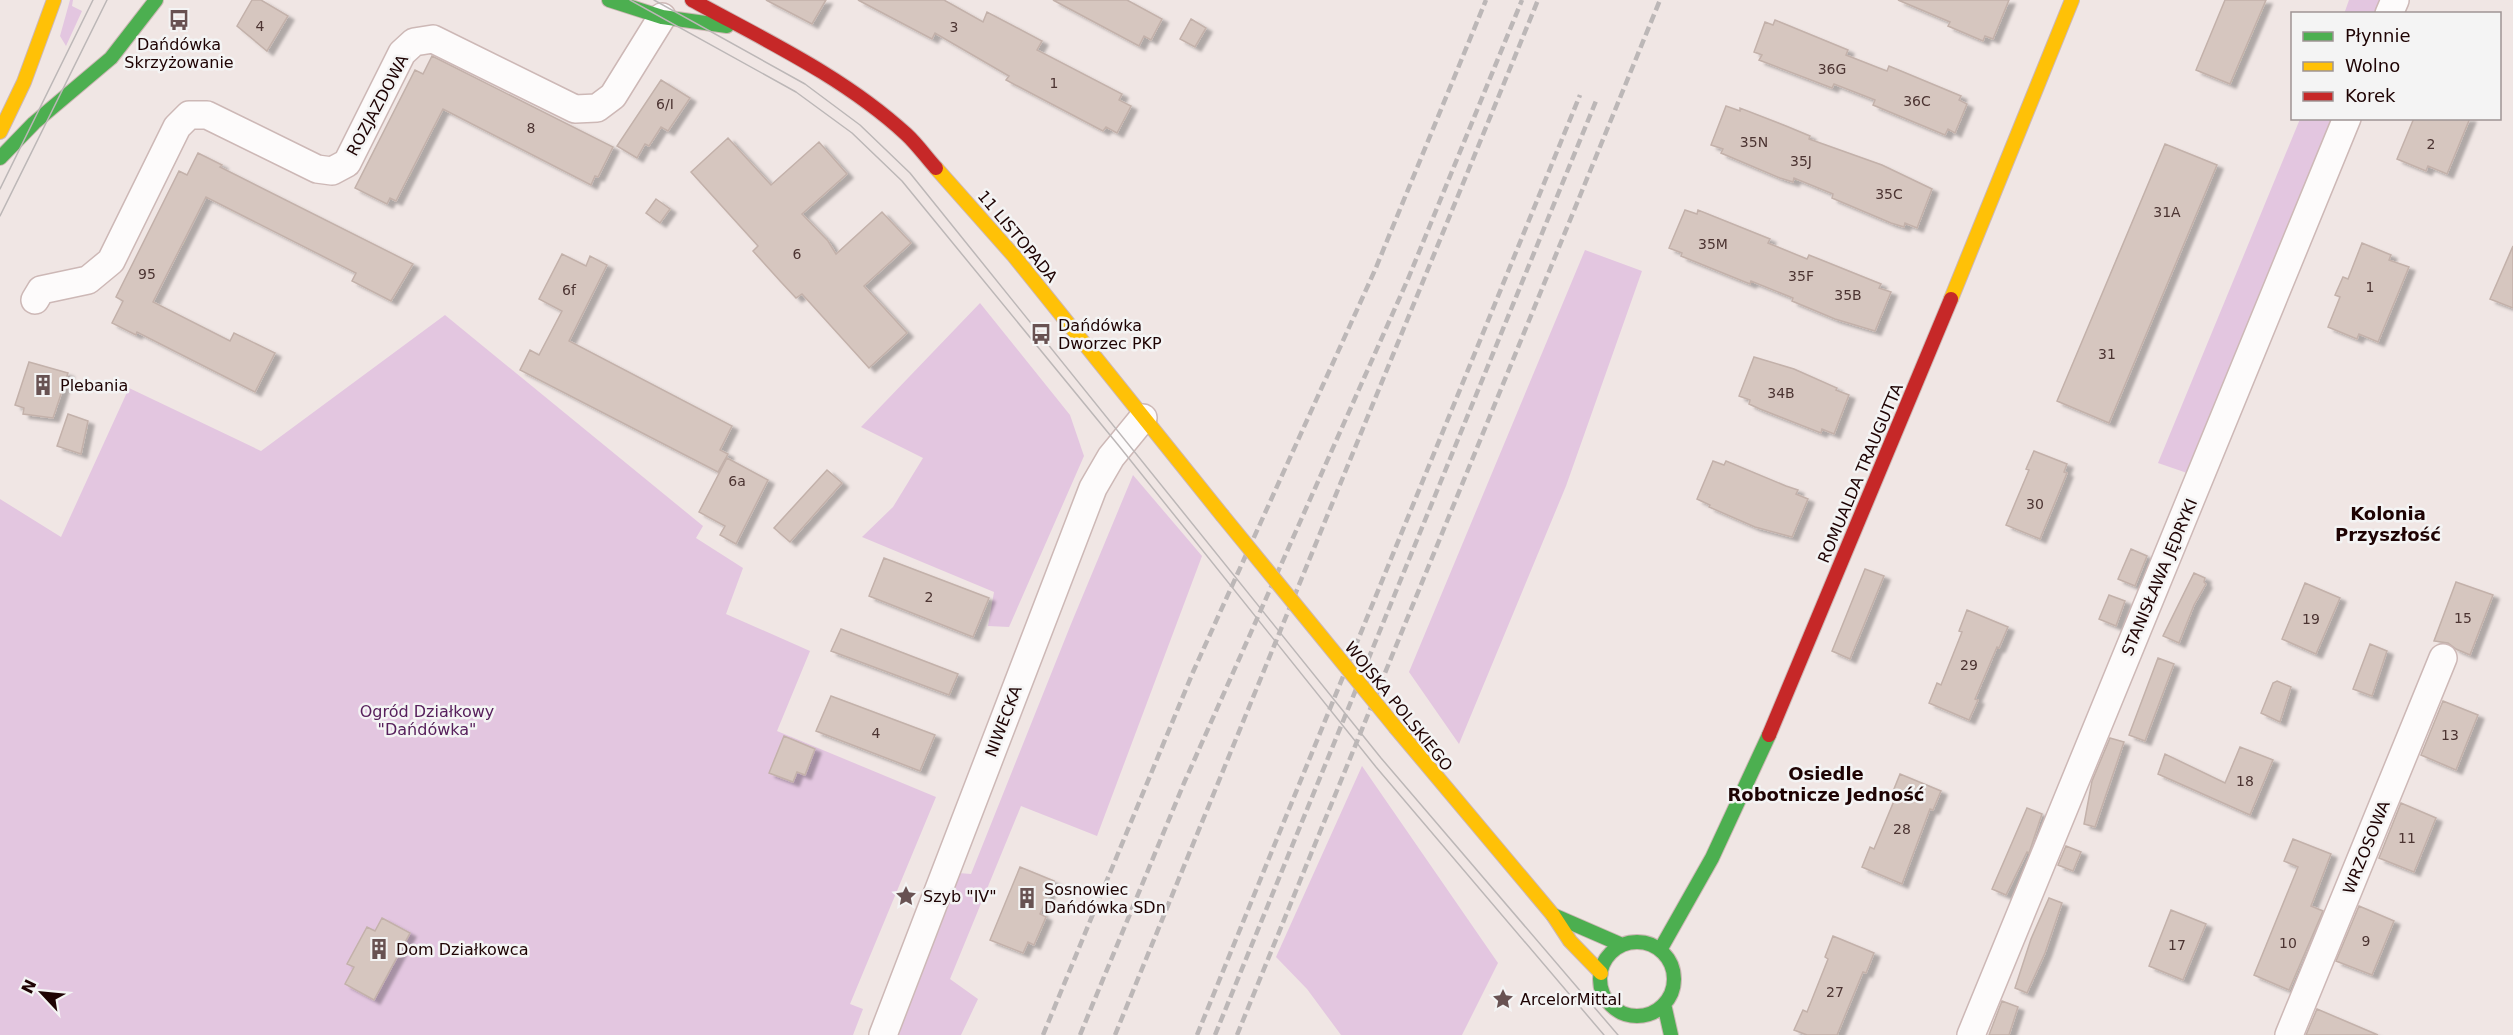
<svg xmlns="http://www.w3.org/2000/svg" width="2513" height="1035" viewBox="0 0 2513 1035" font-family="'DejaVu Sans',sans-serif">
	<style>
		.green { fill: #e3c6e0 }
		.building { fill: #d6c6bf; stroke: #c3b1aa; stroke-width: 1.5; filter: url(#shadow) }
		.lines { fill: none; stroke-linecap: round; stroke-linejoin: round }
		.street-casing { stroke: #cdb8b6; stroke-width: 30 }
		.fast-casing { stroke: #cdb8b6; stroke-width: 16 }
		.slow-casing { stroke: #cdb8b6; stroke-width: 16 }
		.jam-casing { stroke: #cdb8b6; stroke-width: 16 }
		.street { stroke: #fdfbfb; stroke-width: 27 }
		.fast { stroke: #4caf50; stroke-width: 14 }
		.slow { stroke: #ffc107; stroke-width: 14 }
		.jam { stroke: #c62828; stroke-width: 14 }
		.tram { stroke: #bcb7b7; stroke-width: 1.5 }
		.rail { stroke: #bcb7b7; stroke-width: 4.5; stroke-dasharray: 9 4.5; stroke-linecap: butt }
		.slow-bridge-casing { stroke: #cdb8b6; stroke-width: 16; stroke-linecap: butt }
		.slow-bridge { stroke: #ffc107; stroke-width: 14 }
		.labels { text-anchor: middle; stroke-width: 5; stroke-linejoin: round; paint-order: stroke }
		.number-label { font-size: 14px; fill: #4c3432 }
		.poi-label { font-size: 16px; fill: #1e0303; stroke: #f4f4f4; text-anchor: start }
		.street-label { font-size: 16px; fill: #1e0303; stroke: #f4f4f4 }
		.park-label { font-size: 16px; fill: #57205c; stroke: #f4f4f4 }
		.neighbourhood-label { font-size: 18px; font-weight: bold; fill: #1e0303; stroke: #f4f4f4 }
	</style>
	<defs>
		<filter id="shadow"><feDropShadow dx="6" dy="4" stdDeviation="1.5" flood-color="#0004"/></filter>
	</defs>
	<rect width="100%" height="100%" fill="#f0e6e4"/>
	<path class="green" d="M 70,0 L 73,0 L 72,6 L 82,11 L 66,46 L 60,36 Z
		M 2349,0 L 2388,0 L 2382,13 L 2344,14 Z
		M 2300,119 L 2338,119 L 2190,474 L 2158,463 Z
		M 1585,250 L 1642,271 L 1566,486 L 1459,744 L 1409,672 Z
		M 980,303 L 1070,415 L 1084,456 L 1009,627 L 988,626 L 994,592 L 862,537 L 893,507 L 923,458 L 861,427 Z
		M 445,315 L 703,526 L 696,538 L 743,568 L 726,614 L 810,651 L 777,731 L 936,797 L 850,1004 L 863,1009 L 853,1035 L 0,1035 L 0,499 L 61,537 L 129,388 L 261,451 Z
		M 1133,475 L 1202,556 L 1097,836 L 1021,806 L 950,979 L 978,999 L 961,1035 L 894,1035 L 959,873 L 971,874 L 1071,624 Z
		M 1362,766 L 1498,963 L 1462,1035 L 1341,1035 L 1307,989 L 1276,957 Z"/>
	<path class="building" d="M 252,0 L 261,0 L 288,16 L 267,51 L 237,26 Z
		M 766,0 L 826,0 L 812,24 Z
		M 858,0 L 944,0 L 983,22 L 987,12 L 1042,41 L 1037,50 L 1122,94 L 1119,100 L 1131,106 L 1117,133 L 1106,127 L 1103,131 L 1006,80 L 1009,76 L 935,33 L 932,39 Z
		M 1053,0 L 1127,0 L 1162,19 L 1151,40 L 1144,36 L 1139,46 Z
		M 1898,0 L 2009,0 L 1993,39 L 1985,36 L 1983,41 L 1948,26 L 1950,22 Z
		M 2225,0 L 2266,0 L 2230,84 L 2196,70 Z
		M 1191,19 L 1206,28 L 1195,47 L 1180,39 Z
		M 1775,20 L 1848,50 L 1846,55 L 1879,68 L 1887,71 L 1889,66 L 1961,96 L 1959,100 L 1967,104 L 1955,133 L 1948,129 L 1945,135 L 1873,105 L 1875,100 L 1852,91 L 1834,84 L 1832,88 L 1759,60 L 1762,55 L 1754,52 L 1765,22 L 1773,25 Z
		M 432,56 L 613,147 L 598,177 L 595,176 L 591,185 L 443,109 L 396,201 L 390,198 L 387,204 L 355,188 L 415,70 L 423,74 Z
		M 661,80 L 690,98 L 668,131 L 661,127 L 649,146 L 645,144 L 637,158 L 617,146 Z
		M 1726,106 L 1740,111 L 1740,108 L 1786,126 L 1810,136 L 1809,139 L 1882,165 L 1932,189 L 1917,228 L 1905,223 L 1904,227 L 1891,223 L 1832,198 L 1833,194 L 1794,178 L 1793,182 L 1780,178 L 1721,153 L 1723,149 L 1711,145 Z
		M 2414,118 L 2470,118 L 2447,174 L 2428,166 L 2426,171 L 2397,159 Z
		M 728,138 L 771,185 L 819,142 L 847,174 L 802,214 L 828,241 L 836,254 L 882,212 L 911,243 L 864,286 L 907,333 L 869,368 L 802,294 L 796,298 L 781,282 L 753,251 L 758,246 L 691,172 Z
		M 2165,144 L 2217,165 L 2109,423 L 2057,401 Z
		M 198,153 L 222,165 L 220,167 L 413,264 L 391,301 L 352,281 L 356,273 L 206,197 L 153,302 L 230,341 L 234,333 L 275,353 L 255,392 L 137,332 L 136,335 L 112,323 L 123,301 L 116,297 L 179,171 L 187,175 Z
		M 656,199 L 670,209 L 660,223 L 646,213 Z
		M 1685,210 L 1697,214 L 1698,210 L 1770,239 L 1768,243 L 1807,259 L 1809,255 L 1881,284 L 1879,288 L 1891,292 L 1875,331 L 1835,319 L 1792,301 L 1793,298 L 1751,281 L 1750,284 L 1681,256 L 1682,253 L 1669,248 Z
		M 2362,243 L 2391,255 L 2389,260 L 2409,267 L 2378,342 L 2359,334 L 2357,339 L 2328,327 L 2340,297 L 2335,295 L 2343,277 L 2348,279 Z
		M 2513,246 L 2513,308 L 2490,299 Z
		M 562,254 L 586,266 L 590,256 L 607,265 L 569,341 L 732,426 L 720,450 L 728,454 L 718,472 L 520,370 L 530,350 L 539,355 L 562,311 L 539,299 Z
		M 1754,357 L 1794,369 L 1837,388 L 1836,390 L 1849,395 L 1834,434 L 1822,429 L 1821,433 L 1760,409 L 1749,404 L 1750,400 L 1739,396 Z
		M 29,362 L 68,373 L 53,418 L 23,414 L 24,408 L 15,405 Z
		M 68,414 L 88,421 L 81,454 L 57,446 Z
		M 2034,451 L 2067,464 L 2064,472 L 2067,473 L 2040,539 L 2006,525 L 2029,470 L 2026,469 Z
		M 727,458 L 768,480 L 736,544 L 720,535 L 725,526 L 699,512 Z
		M 1713,461 L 1724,465 L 1726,461 L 1786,486 L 1798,490 L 1796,494 L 1808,499 L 1792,537 L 1755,527 L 1709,507 L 1710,505 L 1697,499 Z
		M 827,470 L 842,483 L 790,542 L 774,528 Z
		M 2131,549 L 2147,556 L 2135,586 L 2118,579 Z
		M 884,558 L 989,598 L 973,637 L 869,596 Z
		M 1865,569 L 1884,576 L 1850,659 L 1832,651 Z
		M 2194,573 L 2205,578 L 2204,582 L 2206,584 L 2194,605 L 2179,643 L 2163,636 Z
		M 2456,582 L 2493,595 L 2470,655 L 2456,649 L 2448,643 L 2434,641 Z
		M 2305,583 L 2340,598 L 2316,654 L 2282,639 Z
		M 2109,595 L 2125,601 L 2116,626 L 2099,619 Z
		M 1967,610 L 2008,627 L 1999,648 L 1997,647 L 1975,699 L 1978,700 L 1969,720 L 1929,703 L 1937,683 L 1941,685 L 1962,632 L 1959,631 Z
		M 841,629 L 958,674 L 949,695 L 831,651 Z
		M 2370,644 L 2387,651 L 2372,696 L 2353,689 Z
		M 2158,658 L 2174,664 L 2145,741 L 2129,735 Z
		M 2277,681 L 2291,687 L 2280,722 L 2261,713 L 2273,683 Z
		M 831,696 L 935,735 L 920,771 L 816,731 Z
		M 2443,701 L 2478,715 L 2456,770 L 2421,755 Z
		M 784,736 L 815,749 L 805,775 L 797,772 L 793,782 L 769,773 Z
		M 2110,738 L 2124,742 L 2095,827 L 2084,824 L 2092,781 Z
		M 2240,747 L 2273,760 L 2250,815 L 2158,774 L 2165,754 L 2225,783 Z
		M 1900,774 L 1941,791 L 1933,810 L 1930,809 L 1902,884 L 1862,867 L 1870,847 L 1874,849 L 1896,796 L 1892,794 Z
		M 2401,803 L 2436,818 L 2414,872 L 2379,858 Z
		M 2027,808 L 2042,814 L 2029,853 L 2027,852 L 2006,895 L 1992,889 Z
		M 2293,839 L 2331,854 L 2311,906 L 2323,911 L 2289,990 L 2254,975 L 2298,867 L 2284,861 Z
		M 2066,846 L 2081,852 L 2073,871 L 2058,865 Z
		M 1020,867 L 1054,881 L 1040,914 L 1046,917 L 1034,945 L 1028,942 L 1023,953 L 990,940 Z
		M 2049,898 L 2062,903 L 2045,953 L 2027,993 L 2015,988 L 2031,939 Z
		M 2359,906 L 2394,921 L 2372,975 L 2336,961 Z
		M 2171,910 L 2206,924 L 2183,980 L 2149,966 Z
		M 382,918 L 410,933 L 374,1000 L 345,984 L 354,967 L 347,964 L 367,927 L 375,931 Z
		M 1833,936 L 1874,953 L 1866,973 L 1863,972 L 1837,1035 L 1807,1035 L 1794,1030 L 1803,1010 L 1807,1012 L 1828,959 L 1825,957 Z
		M 2002,1001 L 2018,1007 L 2009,1035 L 1989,1035 Z
		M 2317,1009 L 2378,1035 L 2306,1035 Z"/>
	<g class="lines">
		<defs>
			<path id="street" d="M 2389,14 L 2395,0
				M 35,300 L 41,290 L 88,280 L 111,261 L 177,127 L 189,115 L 207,115 L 317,169 L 332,171 L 347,163 L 402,53 L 414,42 L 433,39 L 575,109 L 597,108 L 613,96 L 662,17
				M 883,1035 L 1093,488 L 1111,457 L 1143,418
				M 1971,1035 L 2347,118
				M 2289,1035 L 2443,658"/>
			<path id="fast" d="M 609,0 L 662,17 L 727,26
				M 0,158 L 34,123 L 111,58 L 156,0
				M 1553,915 L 1622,945
				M1600 979a37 37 0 1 1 74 0a37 37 0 1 1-74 0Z
				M 1660,950 L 1712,858 L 1769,735
				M 1664,1004 L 1671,1035"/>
			<path id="slow" d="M 0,132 L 24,82 L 54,0
				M 936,168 L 1014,256 L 1222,515
				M 1951,299 L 2072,0
				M 1396,728 L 1553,915 L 1570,941 L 1601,973"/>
			<path id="jam" d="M 692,0 C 765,40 844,77 906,134 C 917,144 926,157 936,168
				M 1769,735 L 1951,299"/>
		</defs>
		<use href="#street" class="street-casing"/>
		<use href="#fast" class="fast-casing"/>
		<use href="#slow" class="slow-casing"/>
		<use href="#jam" class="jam-casing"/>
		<use href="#street" class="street"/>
		<use href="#fast" class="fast"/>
		<use href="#slow" class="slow"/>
		<use href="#jam" class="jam"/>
		<path class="tram" d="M 630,0 L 796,92 L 852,133 L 902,181 L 1119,446 L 1376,767 L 1604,1035
			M 654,0 L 805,84 L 860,125 L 910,173 L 1381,758 L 1618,1035
			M 0,189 L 93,0
			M 0,216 L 107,0"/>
		<path class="rail" d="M 1043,1035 L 1193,672 L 1375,270 L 1486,0
			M 1080,1035 L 1184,783 L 1408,279 L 1522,0
			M 1115,1035 L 1538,0
			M 1197,1035 L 1580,95
			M 1215,1035 L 1596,101
			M 1237,1035 L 1660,0"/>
		<defs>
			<path id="slow-bridge" d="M 1222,515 L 1396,728"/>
		</defs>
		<use href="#slow-bridge" class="slow-bridge-casing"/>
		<use href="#slow-bridge" class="slow-bridge"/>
	</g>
	<defs>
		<symbol id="bus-bare" viewBox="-9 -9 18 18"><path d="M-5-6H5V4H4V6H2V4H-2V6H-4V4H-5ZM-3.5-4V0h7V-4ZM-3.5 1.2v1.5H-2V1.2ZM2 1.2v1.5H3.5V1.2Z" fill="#685252" stroke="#f4f4f4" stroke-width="2.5" paint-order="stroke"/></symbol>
		<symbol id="building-bare" viewBox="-9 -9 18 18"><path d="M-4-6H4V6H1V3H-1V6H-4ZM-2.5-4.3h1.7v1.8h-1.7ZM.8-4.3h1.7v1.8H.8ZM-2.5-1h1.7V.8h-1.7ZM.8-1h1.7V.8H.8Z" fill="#685252" stroke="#f4f4f4" stroke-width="2.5" paint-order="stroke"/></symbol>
		<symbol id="sight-bare" viewBox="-9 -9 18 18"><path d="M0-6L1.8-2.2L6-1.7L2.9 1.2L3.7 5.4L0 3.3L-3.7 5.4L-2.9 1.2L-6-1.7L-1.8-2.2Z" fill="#685252" stroke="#f4f4f4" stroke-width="2.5" paint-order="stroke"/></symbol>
	</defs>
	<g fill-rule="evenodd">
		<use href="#bus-bare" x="164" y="5" width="30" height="30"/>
		<use href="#bus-bare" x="1026" y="319" width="30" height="30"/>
		<use href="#building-bare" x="28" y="370" width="30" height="30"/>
		<use href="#sight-bare" x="891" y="881" width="30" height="30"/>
		<use href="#building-bare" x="1012" y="883" width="30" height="30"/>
		<use href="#building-bare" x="364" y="934" width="30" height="30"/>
		<use href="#sight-bare" x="1488" y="984" width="30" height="30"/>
	</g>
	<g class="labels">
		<g class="number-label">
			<text x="260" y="31">4</text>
			<text x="954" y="32">3</text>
			<text x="1832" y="74">36G</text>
			<text x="1054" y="88">1</text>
			<text x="1917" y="106">36C</text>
			<text x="665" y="109">6/I</text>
			<text x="531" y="133">8</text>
			<text x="1754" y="147">35N</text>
			<text x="2431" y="149">2</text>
			<text x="1801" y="166">35J</text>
			<text x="1889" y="199">35C</text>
			<text x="2167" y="217">31A</text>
			<text x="1713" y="249">35M</text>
			<text x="797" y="259">6</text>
			<text x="147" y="279">95</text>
			<text x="1801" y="281">35F</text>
			<text x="2370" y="292">1</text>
			<text x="569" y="295">6f</text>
			<text x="1848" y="300">35B</text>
			<text x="2107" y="359">31</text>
			<text x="1781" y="398">34B</text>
			<text x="737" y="486">6a</text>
			<text x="2035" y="509">30</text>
			<text x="929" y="602">2</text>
			<text x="2463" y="623">15</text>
			<text x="2311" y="624">19</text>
			<text x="1969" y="670">29</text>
			<text x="876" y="738">4</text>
			<text x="2450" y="740">13</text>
			<text x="2245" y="786">18</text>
			<text x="1902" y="834">28</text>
			<text x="2407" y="843">11</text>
			<text x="2366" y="946">9</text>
			<text x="2288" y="948">10</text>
			<text x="2177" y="950">17</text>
			<text x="1835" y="997">27</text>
		</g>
		<g class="poi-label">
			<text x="179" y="50" text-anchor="middle">Dańdówka<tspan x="179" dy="18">Skrzyżowanie</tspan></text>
			<text x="1058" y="331">Dańdówka<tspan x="1058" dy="18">Dworzec PKP</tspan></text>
			<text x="60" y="391">Plebania</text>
			<text x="1044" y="895">Sosnowiec<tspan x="1044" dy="18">Dańdówka SDn</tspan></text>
			<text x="923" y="902">Szyb "IV"</text>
			<text x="396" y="955">Dom Działkowca</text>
			<text x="1520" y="1005">ArcelorMittal</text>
		</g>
		<g class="street-label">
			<text transform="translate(377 105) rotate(-62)" y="6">ROZJAZDOWA</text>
			<text transform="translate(1018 236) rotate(50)" y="6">11 LISTOPADA</text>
			<text transform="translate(1860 473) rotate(-67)" y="6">ROMUALDA TRAUGUTTA</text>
			<text transform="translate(2159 577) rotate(-67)" y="6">STANISŁAWA JĘDRYKI</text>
			<text transform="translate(1399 706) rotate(51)" y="6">WOJSKA POLSKIEGO</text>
			<text transform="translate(1003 721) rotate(-69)" y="6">NIWECKA</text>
			<text transform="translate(2366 847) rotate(-68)" y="6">WRZOSOWA</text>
		</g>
		<g class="park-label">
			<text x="427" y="717">Ogród Działkowy<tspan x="427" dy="18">"Dańdówka"</tspan></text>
		</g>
		<g class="neighbourhood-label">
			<text x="2388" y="520">Kolonia<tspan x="2388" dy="21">Przyszłość</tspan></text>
			<text x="1826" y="780">Osiedle<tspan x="1826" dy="21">Robotnicze Jedność</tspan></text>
		</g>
	</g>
	<rect x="2291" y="12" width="210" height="108" fill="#f4f4f4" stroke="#9e9494" stroke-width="1.5"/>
	<rect x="2303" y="32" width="30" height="9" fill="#4caf50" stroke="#9e9494" stroke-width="1.5"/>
	<text x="2345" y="42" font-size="18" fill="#1e0303">Płynnie</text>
	<rect x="2303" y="62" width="30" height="9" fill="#ffc107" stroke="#9e9494" stroke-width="1.5"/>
	<text x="2345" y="72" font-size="18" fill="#1e0303">Wolno</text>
	<rect x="2303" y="92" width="30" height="9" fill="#c62828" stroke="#9e9494" stroke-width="1.5"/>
	<text x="2345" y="102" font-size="18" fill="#1e0303">Korek</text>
	<g transform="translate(42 993) rotate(296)" stroke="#f4f4f4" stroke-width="4.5" paint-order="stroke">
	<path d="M0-4.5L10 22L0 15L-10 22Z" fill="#1e0303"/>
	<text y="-9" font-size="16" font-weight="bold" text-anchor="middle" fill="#1e0303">N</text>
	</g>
</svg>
